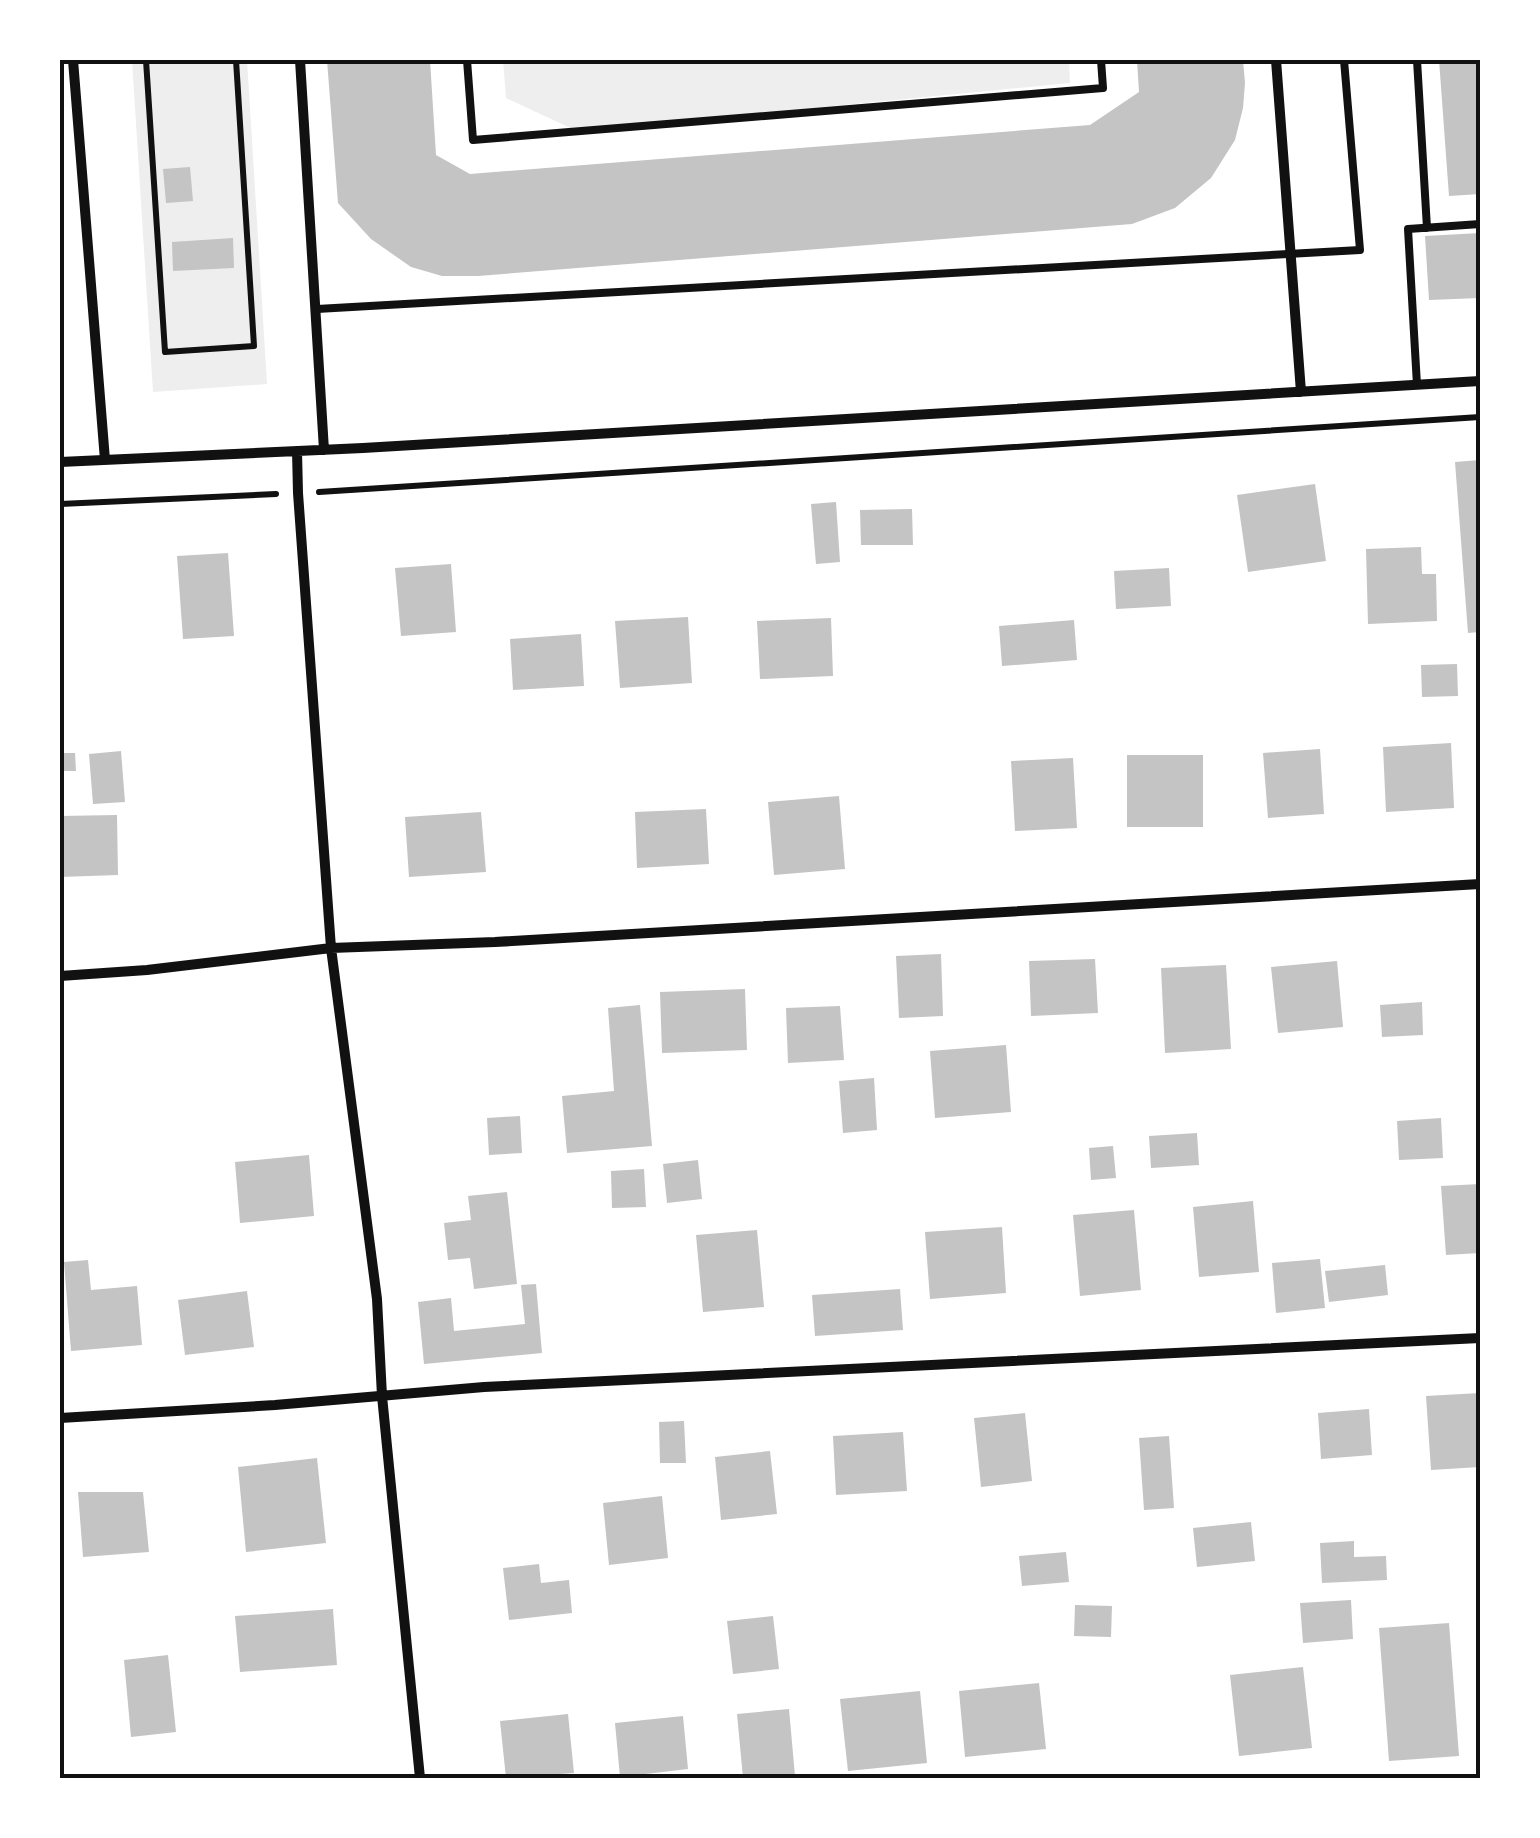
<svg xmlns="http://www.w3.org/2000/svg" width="1540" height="1838" viewBox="0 0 1540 1838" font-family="'Alegreya Sans',sans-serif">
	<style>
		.green { fill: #eee }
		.building { fill: #c4c4c4 }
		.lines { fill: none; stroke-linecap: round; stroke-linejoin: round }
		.path { stroke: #111; stroke-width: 6 }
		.service { stroke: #111; stroke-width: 8 }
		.minor { stroke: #111; stroke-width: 10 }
		.neatline { fill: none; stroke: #111; stroke-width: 4 }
	</style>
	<rect width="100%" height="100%" fill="#fff"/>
	<path class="green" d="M 132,60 L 247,60 L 267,384 L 153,392 Z
		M 503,60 L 1069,60 L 1070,83 L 577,131 L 506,98 Z"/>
	<path class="building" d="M 327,60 L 430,60 L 436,155 L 470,174 L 1090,125 L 1139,92 L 1137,60 L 1243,60 L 1245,83 L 1243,108 L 1235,140 L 1211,178 L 1175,208 L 1132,224 L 478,276 L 442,276 L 411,267 L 371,239 L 338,203 Z
		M 1439,60 L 1480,60 L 1480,194 L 1449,196 Z
		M 190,167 L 193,201 L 166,203 L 163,169 Z
		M 1480,233 L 1480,298 L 1429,300 L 1425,236 Z
		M 233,238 L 234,268 L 173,271 L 172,242 Z
		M 1480,460 L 1480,632 L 1468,633 L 1455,462 Z
		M 1315,484 L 1326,561 L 1248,572 L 1237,495 Z
		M 836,502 L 840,562 L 816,564 L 811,504 Z
		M 912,509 L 913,545 L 861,545 L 860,510 Z
		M 1421,547 L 1422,574 L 1436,574 L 1437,621 L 1368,624 L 1366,549 Z
		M 228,553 L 234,636 L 183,639 L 177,556 Z
		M 451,564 L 456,632 L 401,636 L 395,568 Z
		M 1169,568 L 1171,606 L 1116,609 L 1114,571 Z
		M 688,617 L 692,683 L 620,688 L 615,621 Z
		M 831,618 L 833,676 L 760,679 L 757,621 Z
		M 1074,620 L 1077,660 L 1002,666 L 999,626 Z
		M 581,634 L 584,686 L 513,690 L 510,639 Z
		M 1457,664 L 1458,696 L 1422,697 L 1421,665 Z
		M 1451,743 L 1454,808 L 1386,812 L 1383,747 Z
		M 1320,749 L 1324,814 L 1268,818 L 1263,753 Z
		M 121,751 L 125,802 L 93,804 L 89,754 Z
		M 60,753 L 75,753 L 76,771 L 60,771 Z
		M 1127,755 L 1203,755 L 1203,827 L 1127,827 Z
		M 1073,758 L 1077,828 L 1015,831 L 1011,761 Z
		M 839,796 L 845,869 L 774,875 L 768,802 Z
		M 706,809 L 709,864 L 637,868 L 635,812 Z
		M 481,812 L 486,872 L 409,877 L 405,817 Z
		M 117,815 L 118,875 L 60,877 L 60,816 Z
		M 941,954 L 943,1016 L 899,1018 L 896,956 Z
		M 1095,959 L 1098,1013 L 1031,1016 L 1029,961 Z
		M 1337,961 L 1343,1027 L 1278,1033 L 1271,967 Z
		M 1226,965 L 1231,1049 L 1165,1053 L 1161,968 Z
		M 745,989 L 747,1050 L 662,1053 L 660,992 Z
		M 1422,1002 L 1423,1035 L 1382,1037 L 1380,1005 Z
		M 640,1005 L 652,1146 L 567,1153 L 562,1096 L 614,1091 L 608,1008 Z
		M 840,1006 L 844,1060 L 788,1063 L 786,1008 Z
		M 1006,1045 L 1011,1112 L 935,1118 L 930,1051 Z
		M 874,1078 L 877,1130 L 843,1133 L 839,1081 Z
		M 520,1116 L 522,1153 L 489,1155 L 487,1118 Z
		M 1441,1118 L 1443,1158 L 1399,1160 L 1397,1121 Z
		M 1197,1133 L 1199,1165 L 1151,1168 L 1149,1136 Z
		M 1113,1146 L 1116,1178 L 1091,1180 L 1089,1148 Z
		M 309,1155 L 314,1216 L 240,1223 L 235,1162 Z
		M 698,1160 L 702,1199 L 667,1203 L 663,1164 Z
		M 644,1169 L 646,1207 L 612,1208 L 611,1171 Z
		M 1480,1184 L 1480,1253 L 1446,1255 L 1441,1186 Z
		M 507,1192 L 517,1284 L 474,1289 L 470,1258 L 448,1260 L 444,1223 L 471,1220 L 468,1196 Z
		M 1253,1201 L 1259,1272 L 1199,1277 L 1193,1207 Z
		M 1134,1210 L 1141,1290 L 1080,1296 L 1073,1215 Z
		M 1002,1227 L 1006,1293 L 930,1299 L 925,1232 Z
		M 757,1230 L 764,1307 L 703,1312 L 696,1235 Z
		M 1320,1259 L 1325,1308 L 1276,1313 L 1272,1263 Z
		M 88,1260 L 91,1290 L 137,1286 L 142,1345 L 71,1351 L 64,1262 Z
		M 1385,1265 L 1388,1295 L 1329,1302 L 1325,1271 Z
		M 536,1284 L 542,1353 L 424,1364 L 418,1302 L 451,1298 L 454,1331 L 525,1324 L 521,1285 Z
		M 900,1289 L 903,1330 L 815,1336 L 812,1295 Z
		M 247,1291 L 254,1347 L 185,1355 L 178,1300 Z
		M 1480,1393 L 1480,1467 L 1431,1470 L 1426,1396 Z
		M 1369,1409 L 1372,1455 L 1321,1459 L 1318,1413 Z
		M 1025,1413 L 1032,1481 L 981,1487 L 974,1418 Z
		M 684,1421 L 686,1463 L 660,1463 L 659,1422 Z
		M 903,1432 L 907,1491 L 836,1495 L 833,1436 Z
		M 1169,1436 L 1174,1508 L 1144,1510 L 1139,1438 Z
		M 770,1451 L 777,1514 L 721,1520 L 715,1457 Z
		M 317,1458 L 326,1543 L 246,1552 L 238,1467 Z
		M 78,1492 L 143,1492 L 149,1552 L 83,1557 Z
		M 662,1496 L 668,1558 L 609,1565 L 603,1503 Z
		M 1251,1522 L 1255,1561 L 1197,1567 L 1193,1528 Z
		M 1354,1541 L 1354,1557 L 1386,1556 L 1387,1580 L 1322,1583 L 1320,1543 Z
		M 1066,1552 L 1069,1582 L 1022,1586 L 1019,1556 Z
		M 539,1564 L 541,1583 L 569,1580 L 572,1613 L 509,1620 L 503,1568 Z
		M 1351,1600 L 1353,1639 L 1303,1643 L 1300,1603 Z
		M 1075,1605 L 1112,1606 L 1111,1637 L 1074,1636 Z
		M 333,1609 L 337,1665 L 240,1672 L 235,1616 Z
		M 773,1616 L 779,1669 L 733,1674 L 727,1621 Z
		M 1449,1623 L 1459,1756 L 1389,1761 L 1379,1628 Z
		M 168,1655 L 176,1732 L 131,1737 L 124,1660 Z
		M 1303,1667 L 1312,1748 L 1239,1756 L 1230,1675 Z
		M 1039,1683 L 1046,1749 L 965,1757 L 959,1691 Z
		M 920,1691 L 927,1763 L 848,1771 L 840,1699 Z
		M 789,1709 L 795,1776 L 743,1778 L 737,1714 Z
		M 568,1714 L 574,1773 L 506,1778 L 500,1721 Z
		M 683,1716 L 688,1769 L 620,1777 L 615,1723 Z"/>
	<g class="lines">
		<path class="path" d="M 146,60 L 165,352 L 254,346 L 236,60
			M 319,492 L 1480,417
			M 60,504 L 276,494"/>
		<path class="service" d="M 467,60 L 473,140 L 1103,88 L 1101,60
			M 1417,60 L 1427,228
			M 317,309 L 1360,250 L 1344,60
			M 1417,385 L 1408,229 L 1480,224"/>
		<path class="minor" d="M 73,60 L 105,460
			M 300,60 L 324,450
			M 1276,60 L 1301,392
			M 297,451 L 298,493 L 331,948 L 377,1299 L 382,1396 L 420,1778
			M 60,462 L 363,448 L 1480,381
			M 60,976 L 147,970 L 331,948 L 495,942 L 1480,884
			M 60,1418 L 275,1405 L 484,1387 L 1480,1338"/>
	</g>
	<rect width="1540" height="1838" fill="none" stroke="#ffffff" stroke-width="125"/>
	<rect x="62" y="62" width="1416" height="1714" class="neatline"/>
</svg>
